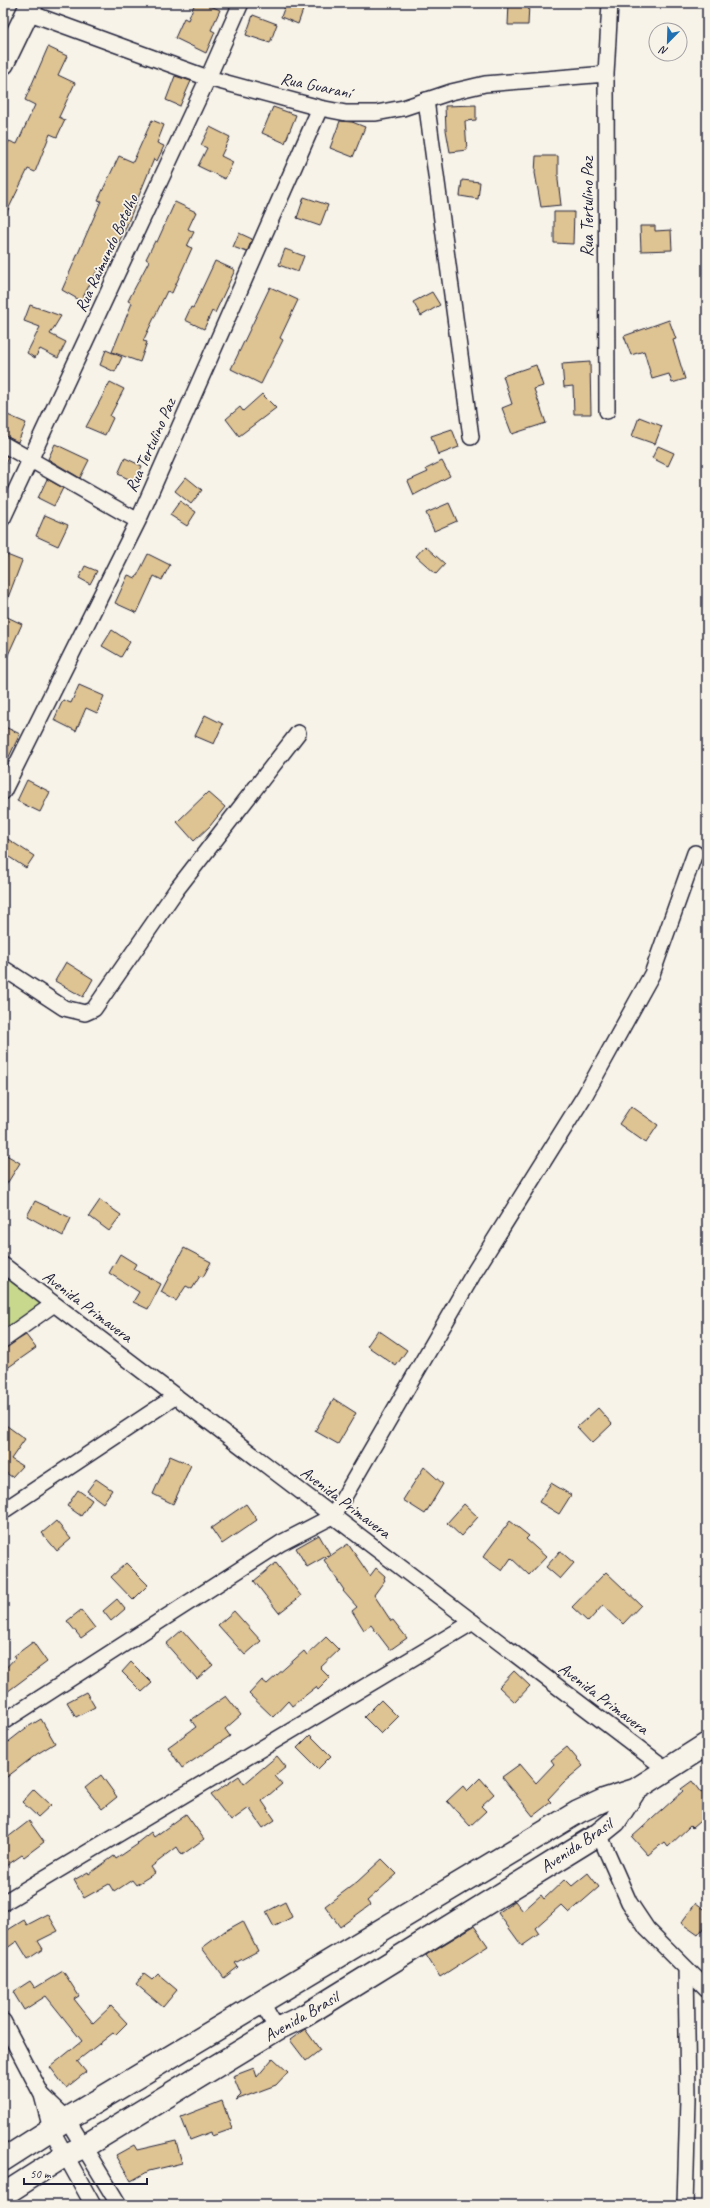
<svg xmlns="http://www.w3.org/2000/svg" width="710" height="2208" viewBox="0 0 710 2208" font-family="Caveat,sans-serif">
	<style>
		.green { fill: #c8d98e; stroke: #757e64 }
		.building { fill: #dec393; stroke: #22223b }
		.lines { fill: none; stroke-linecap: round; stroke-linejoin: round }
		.street-casing { stroke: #22223b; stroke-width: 18 }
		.secondary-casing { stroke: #22223b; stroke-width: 25 }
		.street { stroke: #f7f3e8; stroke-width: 15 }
		.secondary { stroke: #f7f3e8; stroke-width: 22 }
		.labels { text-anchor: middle; stroke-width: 3.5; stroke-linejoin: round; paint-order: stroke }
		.street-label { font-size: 17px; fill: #22223b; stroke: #f7f3e8 }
	</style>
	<rect width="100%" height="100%" fill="#f7f3e8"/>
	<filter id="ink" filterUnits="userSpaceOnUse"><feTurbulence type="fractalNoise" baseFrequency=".025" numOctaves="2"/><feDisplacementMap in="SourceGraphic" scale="8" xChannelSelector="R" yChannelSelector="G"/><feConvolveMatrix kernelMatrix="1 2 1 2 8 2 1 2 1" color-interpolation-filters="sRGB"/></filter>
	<g filter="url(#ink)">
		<path class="green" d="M 3,1265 L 54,1304 L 3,1340 Z"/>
		<path class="building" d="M 195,3 L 204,3 L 220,10 L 211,30 L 215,32 L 206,53 L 175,38 L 184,18 L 188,20 Z
			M 286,3 L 294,3 L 304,7 L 298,24 L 281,17 Z
			M 509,3 L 529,4 L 528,25 L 508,25 Z
			M 253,15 L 277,24 L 270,43 L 246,35 Z
			M 48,47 L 67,56 L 58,75 L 75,83 L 59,117 L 65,120 L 57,137 L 50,134 L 35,172 L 28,169 L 3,220 L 3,155 L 9,141 L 17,144 L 35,105 L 25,100 Z
			M 175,76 L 191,81 L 180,106 L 166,100 Z
			M 476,105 L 476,120 L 465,121 L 467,150 L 450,152 L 446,130 L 445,106 Z
			M 273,107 L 296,115 L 285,143 L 262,133 Z
			M 152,120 L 164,125 L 157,143 L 164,146 L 157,161 L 154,159 L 124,232 L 114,251 L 111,250 L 103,269 L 99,267 L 81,301 L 62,290 L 101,201 L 98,200 L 119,156 L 133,162 Z
			M 340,121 L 352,122 L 365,127 L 353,157 L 330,148 Z
			M 210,127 L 230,137 L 221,156 L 233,162 L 225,179 L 198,166 L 207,148 L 201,145 Z
			M 536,156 L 558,156 L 558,180 L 561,205 L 541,207 L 535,173 Z
			M 462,180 L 480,182 L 478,199 L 460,196 Z
			M 304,197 L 328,205 L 320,226 L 297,218 Z
			M 175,202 L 196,212 L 188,229 L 194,232 L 187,246 L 192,248 L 172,293 L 167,291 L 143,341 L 147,342 L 140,362 L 112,352 L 132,303 L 128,301 L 149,261 L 146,259 L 155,241 L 157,242 Z
			M 554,212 L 574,212 L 573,244 L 554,243 Z
			M 640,226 L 655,226 L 655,231 L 671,230 L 672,250 L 641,251 Z
			M 239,233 L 252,239 L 247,252 L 233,247 Z
			M 285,249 L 304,256 L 298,272 L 279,265 Z
			M 215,261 L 235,270 L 215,313 L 212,311 L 204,329 L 185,320 L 191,307 L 193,308 Z
			M 270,287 L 298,300 L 280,338 L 283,340 L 261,384 L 231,369 Z
			M 432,292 L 440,305 L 421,316 L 413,302 Z
			M 30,305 L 61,316 L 50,334 L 66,342 L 58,358 L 40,349 L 35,358 L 27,353 L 40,327 L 24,321 Z
			M 669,320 L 676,339 L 673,340 L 685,379 L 672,383 L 669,374 L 652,379 L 644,351 L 631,355 L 624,336 Z
			M 106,350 L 122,357 L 115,372 L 100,365 Z
			M 590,362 L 591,414 L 574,414 L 573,386 L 564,387 L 562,364 Z
			M 536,365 L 543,386 L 534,389 L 546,423 L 512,434 L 502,408 L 512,404 L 503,376 Z
			M 110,382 L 124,389 L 110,416 L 113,418 L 105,435 L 86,427 Z
			M 262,394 L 276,408 L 239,436 L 226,419 L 240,407 L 243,411 Z
			M 3,413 L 26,423 L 18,442 L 3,435 Z
			M 639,417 L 662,426 L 655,444 L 632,436 Z
			M 452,429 L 459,447 L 438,455 L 431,436 Z
			M 55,444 L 89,460 L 80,478 L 48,459 Z
			M 658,446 L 674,453 L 668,466 L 652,458 Z
			M 3,454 L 8,457 L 4,468 L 3,468 Z
			M 125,458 L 142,466 L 135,482 L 118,474 Z
			M 442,461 L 450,476 L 414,495 L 408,481 L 428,472 L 426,469 Z
			M 186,477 L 202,490 L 191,504 L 175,491 Z
			M 47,479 L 63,488 L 54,506 L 38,498 Z
			M 180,501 L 196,512 L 187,526 L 170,515 Z
			M 449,503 L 457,521 L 434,531 L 426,513 Z
			M 45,515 L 68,525 L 58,546 L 36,536 Z
			M 425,546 L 445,564 L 436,574 L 416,556 Z
			M 148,554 L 170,565 L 162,580 L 154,576 L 137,613 L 115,603 L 128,575 L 136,578 Z
			M 7,555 L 22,561 L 4,608 L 3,565 Z
			M 85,566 L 97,571 L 90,584 L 79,578 Z
			M 3,615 L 22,624 L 3,666 Z
			M 112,630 L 130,642 L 121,657 L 102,646 Z
			M 79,685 L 104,696 L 97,713 L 86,708 L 76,731 L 54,720 L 63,700 L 71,703 Z
			M 205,715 L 223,724 L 214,744 L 195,736 Z
			M 3,726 L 20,734 L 3,769 Z
			M 27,780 L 50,792 L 40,812 L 17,801 Z
			M 208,792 L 225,807 L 210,826 L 194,841 L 177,822 Z
			M 3,836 L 34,856 L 26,868 L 3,853 Z
			M 66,962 L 93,979 L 83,997 L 55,981 Z
			M 631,1106 L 658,1125 L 646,1143 L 619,1124 Z
			M 3,1153 L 20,1163 L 3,1190 Z
			M 100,1200 L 121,1215 L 109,1231 L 89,1216 Z
			M 35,1201 L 71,1218 L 63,1236 L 27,1216 Z
			M 184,1248 L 211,1262 L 203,1277 L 200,1276 L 192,1289 L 186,1286 L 176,1301 L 161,1292 Z
			M 120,1254 L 136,1264 L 133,1269 L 161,1284 L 148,1309 L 133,1302 L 139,1292 L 109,1273 Z
			M 378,1330 L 407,1350 L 396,1366 L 367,1346 Z
			M 26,1335 L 36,1348 L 3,1371 L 3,1349 Z
			M 334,1399 L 356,1413 L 338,1444 L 315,1431 Z
			M 598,1408 L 612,1424 L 592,1443 L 577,1427 Z
			M 3,1423 L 25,1439 L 11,1459 L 22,1466 L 12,1477 L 3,1471 Z
			M 170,1456 L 191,1465 L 173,1504 L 153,1494 Z
			M 424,1467 L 443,1484 L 425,1514 L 403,1500 Z
			M 96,1479 L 112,1490 L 103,1503 L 87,1491 Z
			M 551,1483 L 571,1495 L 559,1514 L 539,1502 Z
			M 78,1490 L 92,1500 L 81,1516 L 67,1506 Z
			M 246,1504 L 257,1520 L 222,1544 L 211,1528 Z
			M 464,1504 L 478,1517 L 461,1536 L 447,1523 Z
			M 56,1521 L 71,1539 L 57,1551 L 42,1533 Z
			M 510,1521 L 529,1536 L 526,1539 L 546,1557 L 529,1575 L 511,1558 L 502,1571 L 483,1557 Z
			M 319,1535 L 330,1554 L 307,1567 L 296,1548 Z
			M 348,1544 L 370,1576 L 376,1568 L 385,1576 L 384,1579 L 385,1580 L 374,1595 L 391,1621 L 393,1620 L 407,1638 L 390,1650 L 371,1625 L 364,1630 L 352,1611 L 357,1607 L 343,1591 L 344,1590 L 324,1560 Z
			M 560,1551 L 574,1563 L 560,1579 L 546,1567 Z
			M 126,1563 L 148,1585 L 133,1600 L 111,1577 Z
			M 276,1563 L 301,1596 L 279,1613 L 254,1581 Z
			M 606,1572 L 641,1605 L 623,1624 L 603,1605 L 588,1622 L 572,1607 Z
			M 117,1599 L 125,1609 L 111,1621 L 103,1611 Z
			M 81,1610 L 95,1628 L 81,1638 L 67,1621 Z
			M 234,1611 L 261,1641 L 245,1655 L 218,1625 Z
			M 182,1630 L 213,1665 L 197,1679 L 166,1644 Z
			M 326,1637 L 339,1650 L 320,1668 L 330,1678 L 318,1690 L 316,1687 L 292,1706 L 288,1701 L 273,1717 L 249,1694 L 262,1680 L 267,1684 L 304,1651 L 307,1655 Z
			M 33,1642 L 47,1662 L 3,1695 L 3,1671 L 15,1658 L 14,1656 Z
			M 131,1662 L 152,1683 L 142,1692 L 122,1672 Z
			M 514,1671 L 530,1686 L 515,1702 L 499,1687 Z
			M 86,1692 L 95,1707 L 76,1717 L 67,1702 Z
			M 226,1696 L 241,1715 L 225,1729 L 230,1736 L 182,1768 L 168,1747 L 196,1727 L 191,1720 Z
			M 381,1700 L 398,1717 L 381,1734 L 364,1717 Z
			M 41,1719 L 55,1743 L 37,1754 L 3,1780 L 3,1746 L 26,1728 Z
			M 310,1735 L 331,1756 L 318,1769 L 297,1748 Z
			M 567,1747 L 583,1766 L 564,1782 L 548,1799 L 551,1802 L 533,1816 L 502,1777 L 520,1764 L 536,1783 L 554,1764 L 551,1760 Z
			M 277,1756 L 286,1767 L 275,1776 L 282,1784 L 262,1801 L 275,1820 L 263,1828 L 249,1808 L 231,1821 L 211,1795 L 239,1776 L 244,1784 Z
			M 101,1775 L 117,1797 L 102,1809 L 85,1788 Z
			M 480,1778 L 494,1794 L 481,1806 L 486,1811 L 470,1826 L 447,1801 L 463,1786 L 467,1791 Z
			M 692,1781 L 701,1793 L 707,1789 L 707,1815 L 692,1828 L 690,1826 L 668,1847 L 664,1842 L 648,1855 L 632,1837 L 683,1791 L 681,1789 Z
			M 34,1789 L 51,1805 L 38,1817 L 22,1802 Z
			M 186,1814 L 204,1839 L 182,1855 L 177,1847 L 151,1867 L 155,1873 L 136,1885 L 132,1880 L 114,1892 L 109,1884 L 84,1898 L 74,1880 L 88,1872 L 89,1874 L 114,1856 L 116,1859 L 138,1844 L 137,1843 L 151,1832 L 154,1837 Z
			M 29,1821 L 44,1842 L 24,1857 L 22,1855 L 3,1868 L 3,1841 Z
			M 382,1859 L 397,1874 L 367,1901 L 370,1905 L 340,1927 L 325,1906 L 357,1882 Z
			M 588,1873 L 599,1887 L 569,1913 L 561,1905 L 535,1928 L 539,1934 L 522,1946 L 498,1913 L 515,1901 L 523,1911 L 541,1895 L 544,1899 L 565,1879 L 572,1886 Z
			M 285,1902 L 292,1917 L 274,1927 L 266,1912 Z
			M 696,1903 L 707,1911 L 707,1923 L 698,1935 L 681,1923 Z
			M 48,1914 L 58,1931 L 38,1941 L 43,1949 L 28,1959 L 17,1941 L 3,1951 L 3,1933 L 24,1920 L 27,1925 Z
			M 243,1921 L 258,1951 L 235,1963 L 238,1967 L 224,1978 L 202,1948 L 225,1931 Z
			M 474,1926 L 488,1946 L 440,1977 L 426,1955 Z
			M 63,1971 L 79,1996 L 74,1999 L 93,2023 L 111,2006 L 127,2023 L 115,2035 L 113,2033 L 77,2061 L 86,2072 L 66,2088 L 50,2067 L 82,2041 L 46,1996 L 24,2010 L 13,1992 L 30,1981 L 35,1988 Z
			M 144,1974 L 152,1980 L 158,1974 L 177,1990 L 163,2007 L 136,1984 Z
			M 305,2029 L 320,2050 L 306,2061 L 290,2040 Z
			M 273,2058 L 288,2072 L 276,2085 L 236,2100 L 241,2095 L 233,2076 L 254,2068 L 257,2077 Z
			M 222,2101 L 232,2129 L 212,2136 L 211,2132 L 190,2140 L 181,2117 Z
			M 176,2141 L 182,2163 L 149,2171 L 131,2181 L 116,2155 L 134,2145 L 137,2150 Z"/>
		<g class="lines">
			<defs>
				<path id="street" d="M 27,12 L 208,78 L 320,108 L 346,113 L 376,113 L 403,108 L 451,92 L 485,84 L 606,74
					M 426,100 L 471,437
					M 607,411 L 606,74 L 610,3
					M 3,444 L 138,521
					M 3,518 L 208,78 L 241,3
					M 3,792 L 138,521 L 320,108
					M 3,968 L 64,1008 L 85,1013 L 94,1009 L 177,889 L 298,733
					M 3,1265 L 666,1769
					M 3,1340 L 54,1304
					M 3,1511 L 176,1396
					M 3,1722 L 281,1543 L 333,1516 L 475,1271 L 585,1095 L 652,974 L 695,853
					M 599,1834 L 629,1902 L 647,1929 L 707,1989
					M 3,1903 L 473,1622
					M 262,2003 L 277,2029
					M 3,2021 L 42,2095 L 51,2129 L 93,2205
					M 42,2095 L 67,2119 L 119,2205
					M 685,2205 L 688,2099 L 686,1968"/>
				<path id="secondary" d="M 3,63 L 32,3
					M 3,2160 L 67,2119 L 578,1812 L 604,1800 L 635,1790 L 707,1744
					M 3,2195 L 64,2156 L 85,2146 L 277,2029 L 304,2016 L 599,1834 L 615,1821 L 635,1790"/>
			</defs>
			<use href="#street" class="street-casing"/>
			<use href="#secondary" class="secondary-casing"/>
			<use href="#street" class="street"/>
			<use href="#secondary" class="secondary"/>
		</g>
	</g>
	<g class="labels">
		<g class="street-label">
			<text transform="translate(316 85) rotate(12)" y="6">Rua Guaraní</text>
			<text transform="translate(587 207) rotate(-90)" y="6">Rua Tertulino Paz</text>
			<text transform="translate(106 253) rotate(-65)" y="6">Rua Raimundo Botelho</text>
			<text transform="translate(150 445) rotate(-66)" y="6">Rua Tertulino Paz</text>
			<text transform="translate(88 1306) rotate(37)" y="6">Avenida Primavera</text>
			<text transform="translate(346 1502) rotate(37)" y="6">Avenida Primavera</text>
			<text transform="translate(604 1698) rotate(37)" y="6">Avenida Primavera</text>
			<text transform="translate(576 1845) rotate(-34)" y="6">Avenida Brasil</text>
			<text transform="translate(301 2016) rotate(-30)" y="6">Avenida Brasil</text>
		</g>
	</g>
	<rect width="710" height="2208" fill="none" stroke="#f7f3e8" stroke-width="16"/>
	<rect x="8" y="8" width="694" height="2192" fill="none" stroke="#22223b" stroke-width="1.5" filter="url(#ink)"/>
	<g transform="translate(668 42) rotate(203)"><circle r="19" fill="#f7f3e8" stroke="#a29fa3"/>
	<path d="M0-3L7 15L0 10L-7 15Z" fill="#1f6fb2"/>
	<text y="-6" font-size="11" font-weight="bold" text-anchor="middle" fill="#22223b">N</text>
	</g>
	<path d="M24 2178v6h123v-6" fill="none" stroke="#22223b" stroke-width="2"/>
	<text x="30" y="2178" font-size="12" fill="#22223b" stroke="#f7f3e8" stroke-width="3" paint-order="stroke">50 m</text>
</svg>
